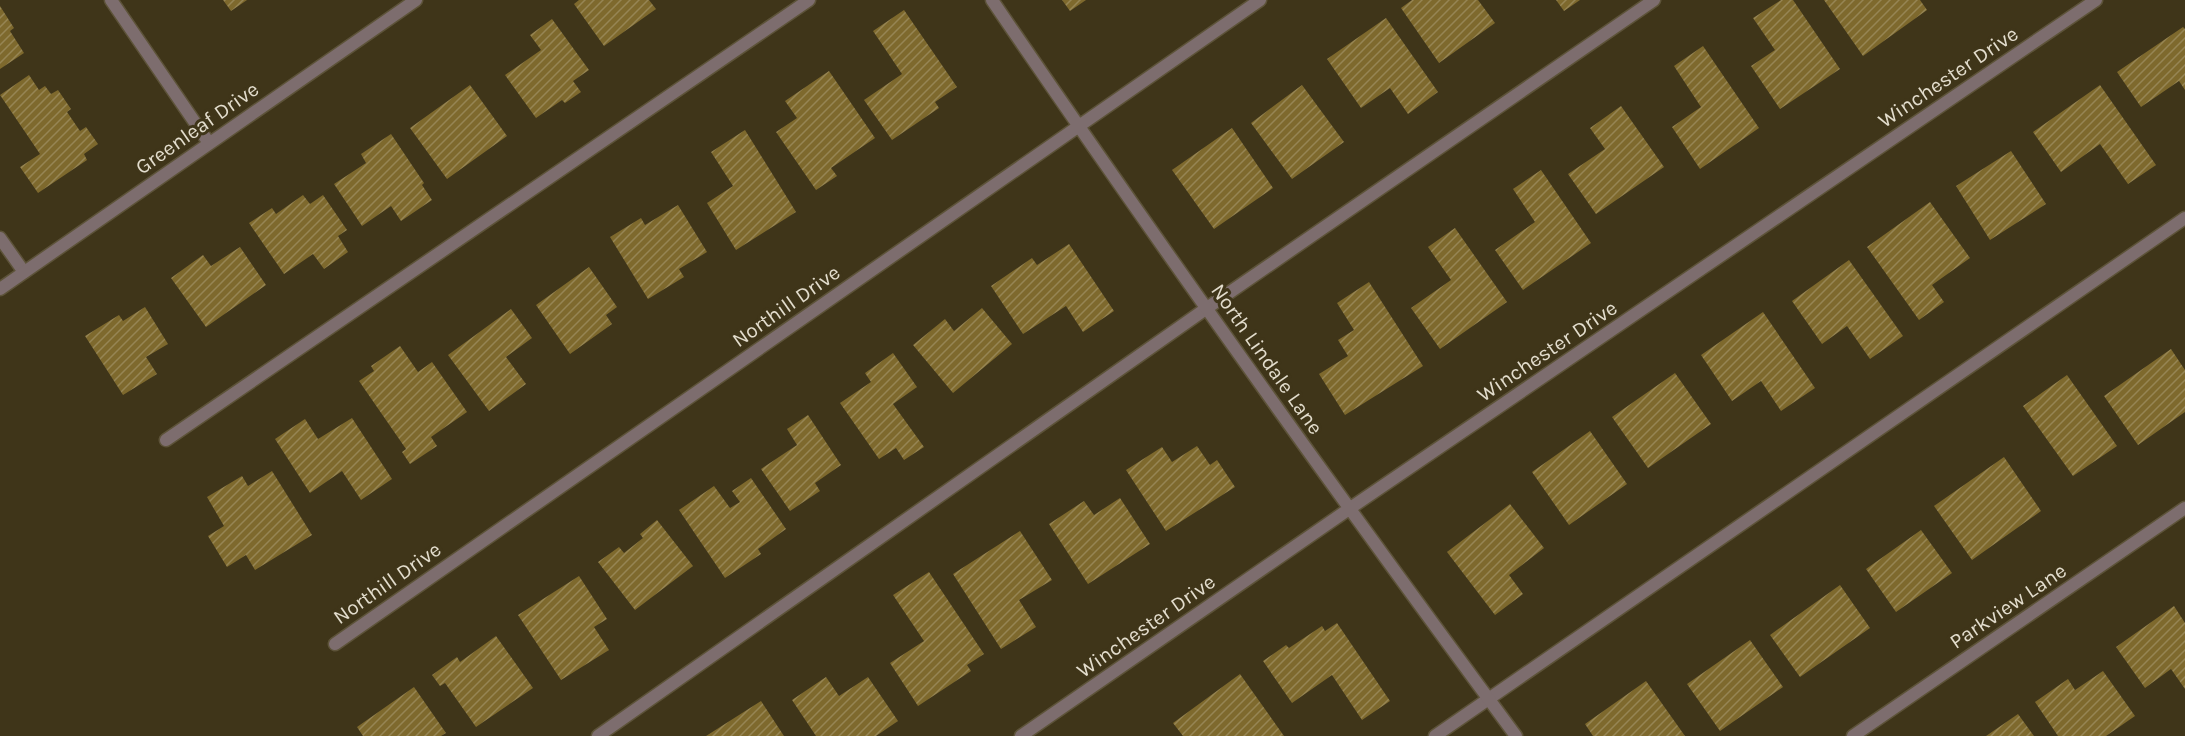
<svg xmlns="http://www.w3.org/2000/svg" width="2185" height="736" viewBox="0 0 2185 736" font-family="Karla,sans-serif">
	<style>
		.building { fill: url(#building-hatch) }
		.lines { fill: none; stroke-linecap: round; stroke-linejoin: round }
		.service-casing { stroke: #5d5339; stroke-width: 15 }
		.minor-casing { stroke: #5d5339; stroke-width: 15 }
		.service { stroke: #7d6d6e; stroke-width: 12 }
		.minor { stroke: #7d6d6e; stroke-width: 12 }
		.labels { text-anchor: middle; stroke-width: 6; stroke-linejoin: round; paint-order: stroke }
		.street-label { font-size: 21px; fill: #e3ddcd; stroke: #3f3519 }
	</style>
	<defs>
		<pattern id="building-hatch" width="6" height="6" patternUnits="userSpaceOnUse" patternTransform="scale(1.5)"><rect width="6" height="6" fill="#7e692d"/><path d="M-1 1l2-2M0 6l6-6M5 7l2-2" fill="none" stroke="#968554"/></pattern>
	</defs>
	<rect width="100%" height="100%" fill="#3f3519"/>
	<path class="building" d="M 223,0 L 247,0 L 231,11 Z
		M 579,0 L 649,0 L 656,9 L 604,46 L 574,4 Z
		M 1062,0 L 1086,0 L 1070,11 Z
		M 1412,0 L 1478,0 L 1495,23 L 1439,63 L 1401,8 Z
		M 1556,0 L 1580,0 L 1564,11 Z
		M 1781,0 L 1793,0 L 1840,69 L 1780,109 L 1751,66 L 1775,50 L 1753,18 Z
		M 1824,0 L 1920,0 L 1927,10 L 1863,56 Z
		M 0,6 L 14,28 L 10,31 L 24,53 L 0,69 Z
		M 904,10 L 957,87 L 935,102 L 939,108 L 892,140 L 864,100 L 902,74 L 873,31 Z
		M 1386,18 L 1438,92 L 1408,114 L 1390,88 L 1361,108 L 1327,59 Z
		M 552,19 L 589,70 L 573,81 L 581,92 L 565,103 L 562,100 L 536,118 L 505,75 L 541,50 L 530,35 Z
		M 2183,27 L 2185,29 L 2185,90 L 2179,81 L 2141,107 L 2117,72 Z
		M 1703,46 L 1759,128 L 1700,169 L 1672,127 L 1701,107 L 1674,66 Z
		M 829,71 L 875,138 L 831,168 L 837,176 L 816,190 L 776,132 L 797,118 L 785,101 Z
		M 29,75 L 39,90 L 45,86 L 51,94 L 58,90 L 71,109 L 67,112 L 80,131 L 86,127 L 98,144 L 84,154 L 87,160 L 38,193 L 20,167 L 40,154 L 0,95 Z
		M 470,85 L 507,136 L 447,179 L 410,128 Z
		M 1302,85 L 1344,142 L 1292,179 L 1251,123 Z
		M 2100,85 L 2156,165 L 2128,184 L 2100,144 L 2061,172 L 2033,132 Z
		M 1621,106 L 1664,167 L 1596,214 L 1568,174 L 1605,149 L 1590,128 Z
		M 1232,128 L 1273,188 L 1214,229 L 1172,170 Z
		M 745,130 L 796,212 L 736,250 L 707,203 L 733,186 L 711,152 Z
		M 391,134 L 424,183 L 422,185 L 432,200 L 401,221 L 391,206 L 362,226 L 334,184 L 366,163 L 361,154 Z
		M 2011,151 L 2046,204 L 1990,240 L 1956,186 Z
		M 1541,170 L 1591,243 L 1523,290 L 1495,250 L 1535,222 L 1513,189 Z
		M 303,195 L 310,204 L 323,195 L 347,230 L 338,236 L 348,252 L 324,269 L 313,254 L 284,274 L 249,223 L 272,208 L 276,214 Z
		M 1930,202 L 1970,258 L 1932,285 L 1944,302 L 1919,320 L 1867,247 Z
		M 678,205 L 707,252 L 679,269 L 684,277 L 648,299 L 610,237 L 641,218 L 645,225 Z
		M 1455,228 L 1507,302 L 1440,349 L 1411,308 L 1451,280 L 1428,247 Z
		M 1069,244 L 1114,311 L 1083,332 L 1066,306 L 1023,334 L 991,286 L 1032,258 L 1037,265 Z
		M 240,247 L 266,285 L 206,327 L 171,278 L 203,255 L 211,266 Z
		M 1849,260 L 1903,336 L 1870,359 L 1847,326 L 1822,344 L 1792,301 Z
		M 589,267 L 617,307 L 606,315 L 612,324 L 570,354 L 536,305 Z
		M 1369,282 L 1423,366 L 1345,415 L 1319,374 L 1348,356 L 1338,340 L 1354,330 L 1337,303 Z
		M 145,307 L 168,344 L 146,357 L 157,374 L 123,395 L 85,336 L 119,315 L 123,321 Z
		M 982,308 L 1012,344 L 953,393 L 913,345 L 945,319 L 954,331 Z
		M 511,309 L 532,338 L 506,357 L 526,384 L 489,411 L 448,355 Z
		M 1763,312 L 1815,388 L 1781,411 L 1761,381 L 1732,401 L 1701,355 Z
		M 400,346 L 418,372 L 432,362 L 467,412 L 431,437 L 437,446 L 410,464 L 402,452 L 406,449 L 359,381 L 374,371 L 371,366 Z
		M 2171,349 L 2185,370 L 2185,412 L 2138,445 L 2104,396 Z
		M 893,353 L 917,387 L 893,404 L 924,447 L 904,460 L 896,448 L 879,459 L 840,403 L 871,382 L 865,373 Z
		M 1675,373 L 1711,424 L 1648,468 L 1612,417 Z
		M 2067,375 L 2117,446 L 2073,476 L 2023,406 Z
		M 808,415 L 841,465 L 815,483 L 820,491 L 790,511 L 761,469 L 797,445 L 787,429 Z
		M 352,418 L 392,479 L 361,500 L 342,471 L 310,493 L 275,439 L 305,419 L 318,439 Z
		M 1590,431 L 1627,484 L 1569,525 L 1532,472 Z
		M 1197,446 L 1210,465 L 1217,460 L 1235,487 L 1166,531 L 1126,470 L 1162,447 L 1172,462 Z
		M 2004,457 L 2041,511 L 1972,560 L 1934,506 Z
		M 272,471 L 312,535 L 255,570 L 246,555 L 227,567 L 208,536 L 224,526 L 207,497 L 242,476 L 248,486 Z
		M 751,478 L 786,529 L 758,549 L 761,554 L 725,578 L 679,510 L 714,486 L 730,508 L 740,502 L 732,491 Z
		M 1120,498 L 1150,544 L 1088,584 L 1049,524 L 1084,501 L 1094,515 Z
		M 1510,504 L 1544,548 L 1509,575 L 1523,594 L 1495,615 L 1447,552 Z
		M 657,520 L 693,566 L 635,610 L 598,562 L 619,547 L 624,553 L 643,538 L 640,534 Z
		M 1921,530 L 1952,573 L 1896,612 L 1866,569 Z
		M 1020,531 L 1052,580 L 1019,600 L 1036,627 L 1001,649 L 953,574 Z
		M 929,572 L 984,654 L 967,665 L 971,671 L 918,706 L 890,663 L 924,641 L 893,595 Z
		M 579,576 L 607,619 L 594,627 L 609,650 L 561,680 L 518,615 Z
		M 1840,585 L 1870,628 L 1800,677 L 1770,635 Z
		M 2174,606 L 2185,623 L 2185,689 L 2171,669 L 2145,688 L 2116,647 Z
		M 1337,623 L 1390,701 L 1362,720 L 1332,675 L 1292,703 L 1263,661 L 1286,645 L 1289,648 L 1322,626 L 1325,631 Z
		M 496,636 L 533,688 L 476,727 L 445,683 L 440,686 L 432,675 L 457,657 L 460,662 Z
		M 1750,640 L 1783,687 L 1720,731 L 1687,684 Z
		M 2103,671 L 2135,716 L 2106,736 L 2058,736 L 2035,702 L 2068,679 L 2075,690 Z
		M 1240,674 L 1284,736 L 1183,736 L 1173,723 Z
		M 826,677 L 839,696 L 868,677 L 898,721 L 876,736 L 816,736 L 792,700 Z
		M 1646,681 L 1685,736 L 1593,736 L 1585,724 Z
		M 414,687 L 446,733 L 441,736 L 363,736 L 357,727 Z
		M 761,701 L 784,736 L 706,736 Z
		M 2018,714 L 2034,736 L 1986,736 Z"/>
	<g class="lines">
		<defs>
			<path id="service" d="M 0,238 L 24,272
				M 166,440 L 809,0
				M 598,736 L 1207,308 L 1654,0
				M 1435,736 L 2185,218"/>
			<path id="minor" d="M 111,0 L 209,143
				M 992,0 C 1162,249 1337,494 1516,736
				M 0,289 L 416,0
				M 335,644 L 1260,0
				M 1021,736 L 1349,509 L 2096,0
				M 1853,736 L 2185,508"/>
		</defs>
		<use href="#service" class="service-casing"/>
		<use href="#minor" class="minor-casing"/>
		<use href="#service" class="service"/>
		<use href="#minor" class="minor"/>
	</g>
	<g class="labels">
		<g class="street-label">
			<text transform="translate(1948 77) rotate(-34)" y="7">Winchester Drive</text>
			<text transform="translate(197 128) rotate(-35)" y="7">Greenleaf Drive</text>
			<text transform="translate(786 306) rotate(-35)" y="7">Northill Drive</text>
			<text transform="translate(1547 351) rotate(-34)" y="7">Winchester Drive</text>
			<text transform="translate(1267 359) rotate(55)" y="7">North Lindale Lane</text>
			<text transform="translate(387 583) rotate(-35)" y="7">Northill Drive</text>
			<text transform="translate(2008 606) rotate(-34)" y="7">Parkview Lane</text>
			<text transform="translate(1146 626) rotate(-35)" y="7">Winchester Drive</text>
		</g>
	</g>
</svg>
